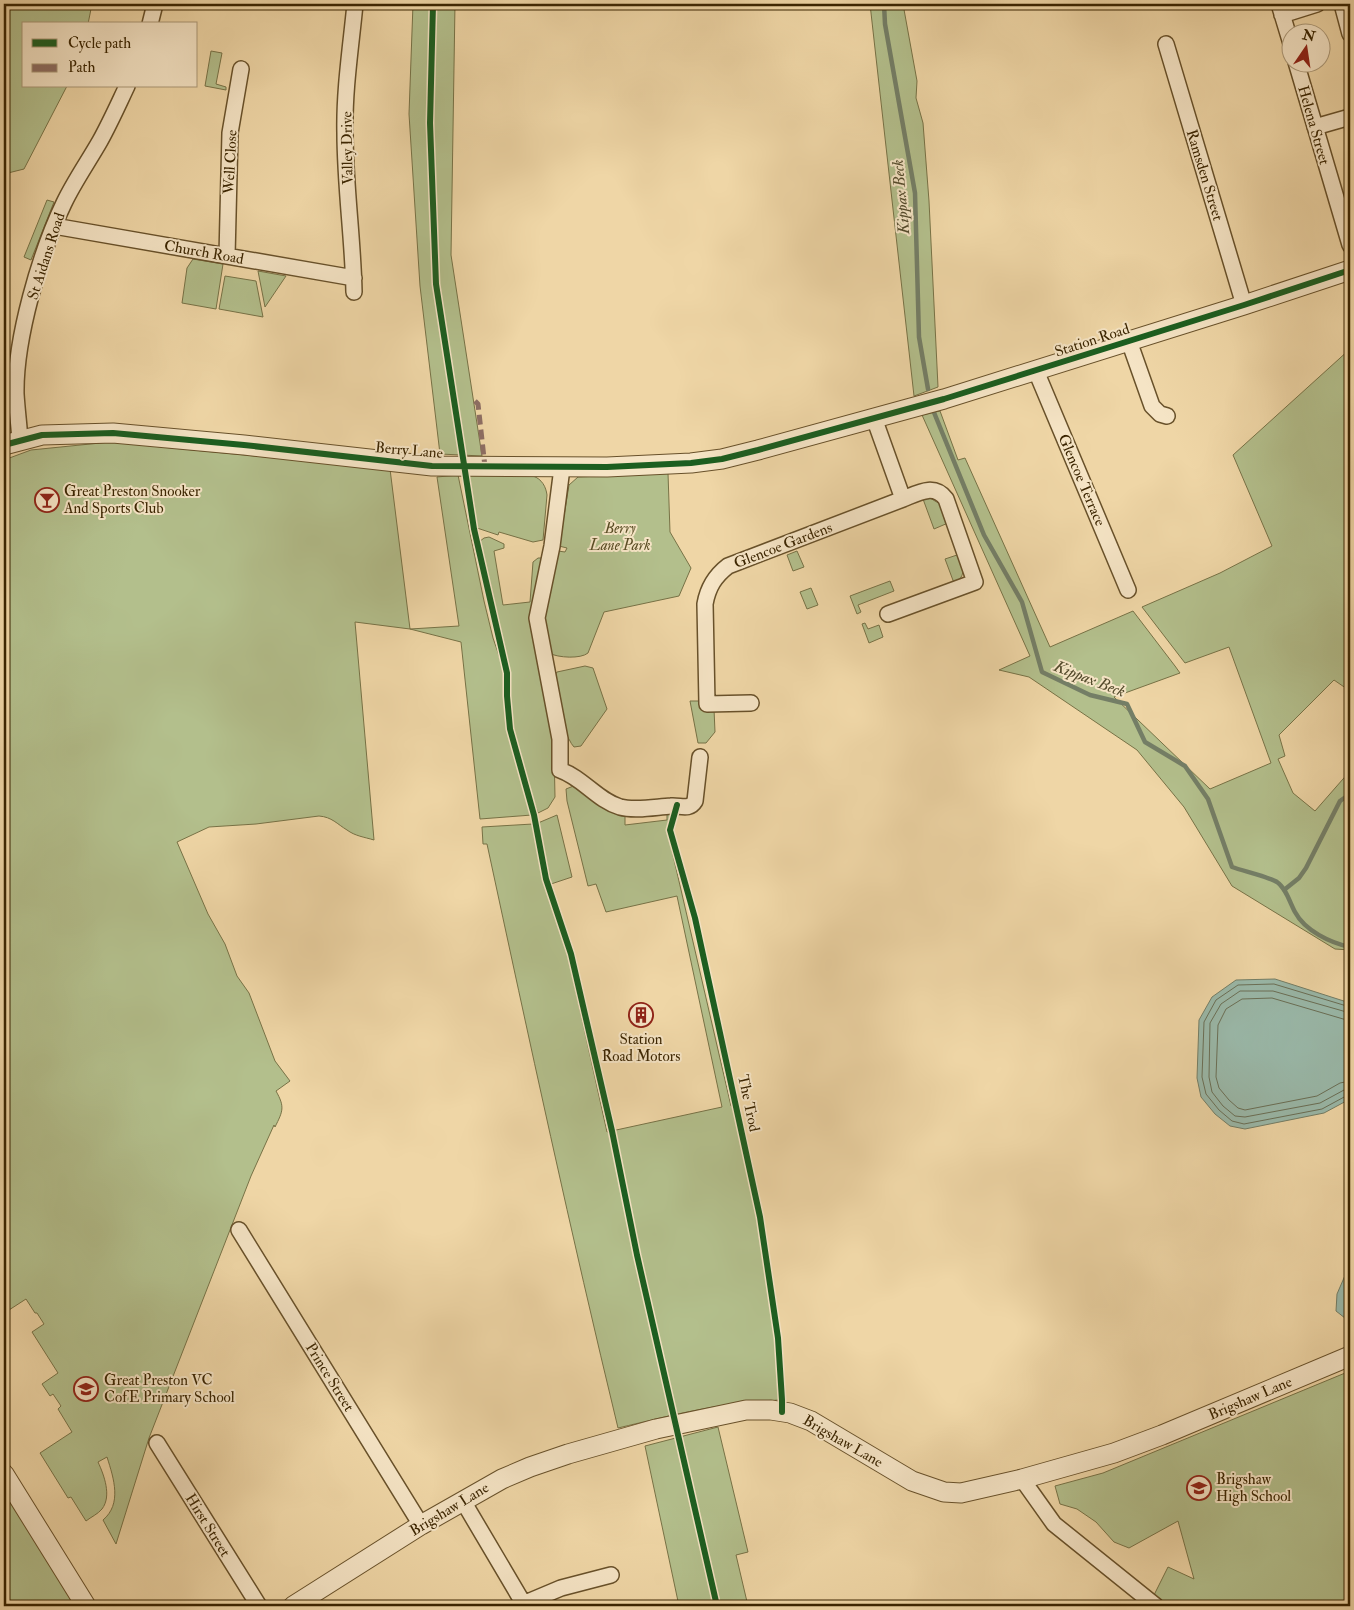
<svg xmlns="http://www.w3.org/2000/svg" width="1354" height="1610" viewBox="0 0 1354 1610" font-family="'IM FELL Double Pica',serif">
	<style>
		.green { fill: #b3bf8c; stroke: #777246 }
		.water { fill: #9ab9aa; stroke: #747e66 }
		.lines { fill: none; stroke-linecap: round; stroke-linejoin: round }
		.shore { stroke: #6a6f56; stroke-width: 1 }
		.stream { stroke: #747e66; stroke-width: 4.5 }
		.minor-casing { stroke: #68512a; stroke-width: 18 }
		.tertiary-casing { stroke: #68512a; stroke-width: 21 }
		.minor { stroke: #f5e4c5; stroke-width: 15 }
		.tertiary { stroke: #f5e4c5; stroke-width: 19 }
		.quiet { stroke: #8d6e63; stroke-width: 5; stroke-dasharray: 10 5; stroke-linecap: butt }
		.cycleway-casing { stroke: #f5e4c5; stroke-width: 9 }
		.cycleway { stroke: #1b5e20; stroke-width: 6 }
		.labels { text-anchor: middle; stroke-width: 4; stroke-linejoin: round; paint-order: stroke }
		.street-label { font-size: 15px; fill: #3b2501; stroke: #f5e4c5 }
		.poi-label { font-size: 15px; fill: #3b2501; stroke: #f5e4c5; text-anchor: start }
		.park-label { font-size: 15px; font-style: italic; fill: #594c24; stroke: #f5e4c5 }
		.water-label { font-size: 16px; font-style: italic; fill: #534a2b; stroke: #f5e4c5 }
	</style>
	<rect width="100%" height="100%" fill="#efd6a6"/>
	<filter id="stains"><feTurbulence type="fractalNoise" baseFrequency=".004" numOctaves="4"/><feColorMatrix values="0 0 0 0 .2 0 0 0 0 .09 0 0 0 0 .02 0 0 0 .5 -.17"/></filter>
	<radialGradient id="worn" r=".72"><stop offset=".6" stop-color="#630" stop-opacity="0"/><stop offset="1" stop-color="#630" stop-opacity=".3"/></radialGradient>
	<path class="green" d="M 4,4 L 92,4 L 88,24 L 24,24 L 24,86 L 67,86 L 24,169 L 4,174 Z
		M 413,4 L 430,4 L 430,16 L 435,16 L 436,4 L 455,4 L 451,255 L 482,456 L 440,454 L 420,286 L 409,114 Z
		M 870,4 L 903,4 L 917,81 L 916,98 L 923,123 L 929,201 L 938,387 L 914,396 Z
		M 211,51 L 222,53 L 216,84 L 226,87 L 226,90 L 205,86 Z
		M 47,200 L 54,202 L 31,260 L 24,257 Z
		M 193,259 L 223,264 L 216,309 L 182,303 L 187,268 Z
		M 258,271 L 286,276 L 265,307 Z
		M 225,276 L 256,281 L 263,317 L 219,309 Z
		M 1350,349 L 1350,691 L 1334,680 L 1279,735 L 1285,756 L 1278,759 L 1293,793 L 1315,811 L 1350,771 L 1350,950 L 1335,949 L 1232,886 L 1184,807 L 1137,750 L 1029,677 L 999,670 L 1030,656 L 922,415 L 940,411 L 958,460 L 965,458 L 1050,647 L 1133,611 L 1175,666 L 1180,673 L 1114,697 L 1210,789 L 1271,763 L 1229,647 L 1185,663 L 1142,607 L 1220,573 L 1272,546 L 1233,455 Z
		M 6,399 L 8,423 L 4,432 L 4,403 Z
		M 110,442 L 390,469 L 410,629 L 459,626 L 437,477 L 458,475 L 484,601 L 493,638 L 504,670 L 506,714 L 514,753 L 532,815 L 480,819 L 461,642 L 410,629 L 355,622 L 374,840 C 364,837 355,836 347,830 C 337,824 332,817 319,816 L 256,824 L 209,827 L 177,842 L 208,914 L 225,944 L 237,976 L 249,993 L 275,1061 L 290,1081 L 276,1091 C 285,1107 283,1111 275,1127 L 274,1125 L 251,1176 L 149,1438 L 116,1544 L 103,1520 C 122,1504 114,1479 107,1457 L 98,1462 C 104,1475 112,1496 102,1509 C 98,1514 91,1517 86,1521 L 71,1497 L 68,1498 L 40,1453 L 72,1432 L 58,1409 L 61,1406 L 53,1394 L 50,1396 L 42,1384 L 58,1373 L 32,1332 L 44,1324 L 37,1313 L 35,1313 L 26,1299 L 9,1310 L 6,1304 L 4,1306 L 4,1292 L 6,1290 L 4,1282 L 5,1280 L 4,1278 L 4,460 L 31,450 Z
		M 668,473 L 670,532 L 691,568 L 679,596 L 604,612 L 588,653 C 581,659 558,658 549,653 L 543,619 L 558,551 L 565,552 L 567,548 L 559,546 L 569,485 L 578,477 Z
		M 469,475 C 483,475 522,472 533,476 C 542,479 546,487 547,495 L 543,540 L 533,542 L 499,532 L 498,535 L 477,528 Z
		M 930,498 L 940,504 L 948,523 L 934,529 L 923,499 Z
		M 489,537 L 504,544 L 504,548 L 494,551 L 503,605 L 530,602 L 533,562 L 538,558 L 544,558 L 533,601 L 530,617 L 554,748 L 555,797 L 548,808 L 538,813 L 524,775 L 514,736 L 510,698 L 510,674 L 479,542 L 484,538 Z
		M 797,551 L 804,567 L 793,571 L 787,555 Z
		M 960,554 C 963,567 967,576 954,583 L 945,559 Z
		M 890,581 L 894,591 L 858,605 L 861,612 L 857,614 L 850,596 Z
		M 811,588 L 818,605 L 807,609 L 800,592 Z
		M 865,623 L 868,629 L 879,625 L 883,637 L 869,643 L 862,624 Z
		M 585,666 L 593,668 L 607,709 L 581,746 L 574,747 C 570,743 569,737 564,732 L 555,675 L 557,672 Z
		M 690,701 L 700,701 L 701,709 L 714,709 L 715,732 L 706,743 L 698,743 Z
		M 576,785 L 625,813 L 625,825 L 667,820 L 667,811 L 673,812 L 667,828 L 669,838 L 731,1106 L 737,1105 L 760,1217 L 778,1337 L 782,1400 C 726,1401 673,1415 618,1428 C 571,1234 529,1039 487,844 L 483,844 L 482,827 L 533,824 L 542,877 L 568,956 L 607,1132 L 722,1107 L 677,896 L 606,912 L 596,884 L 588,886 L 567,801 L 566,789 Z
		M 557,815 L 572,877 L 551,884 L 538,823 Z
		M 1350,1371 L 1350,1606 L 1171,1606 L 1154,1595 L 1168,1567 L 1194,1579 L 1178,1521 L 1129,1548 L 1114,1542 L 1096,1522 L 1077,1509 L 1060,1504 L 1055,1486 L 1103,1473 Z
		M 718,1427 L 748,1552 L 736,1555 L 748,1606 L 679,1606 L 645,1446 Z
		M 4,1487 L 80,1606 L 4,1606 Z"/>
	<path class="water" d="M 1275,979 L 1350,1003 L 1350,1099 L 1324,1113 L 1245,1129 L 1230,1126 L 1215,1114 L 1201,1097 L 1197,1078 L 1199,1020 L 1212,997 L 1236,980 Z
		M 1350,1264 L 1350,1322 L 1336,1311 L 1337,1294 Z"/>
	<g class="lines">
		<path class="shore" d="M 1350,1007 L 1274,984 L 1238,985 L 1216,1000 L 1204,1022 L 1202,1077 L 1206,1094 L 1219,1110 L 1232,1121 L 1244,1124 L 1322,1109 L 1346,1096 L 1350,1095
			M 1350,1013 L 1273,991 L 1240,991 L 1221,1004 L 1210,1023 L 1209,1077 L 1212,1092 L 1223,1106 L 1235,1116 L 1245,1117 L 1320,1103 L 1344,1090 L 1350,1089
			M 1350,1021 L 1272,998 L 1242,999 L 1226,1009 L 1218,1025 L 1216,1077 L 1219,1088 L 1229,1100 L 1238,1108 L 1245,1110 L 1317,1096 L 1340,1083 L 1350,1081"/>
		<path class="stream" d="M 884,4 L 885,24 L 915,193 L 919,337 L 928,389
			M 933,410 L 984,535 L 1022,602 L 1042,672 L 1090,695 L 1127,704 L 1145,742 L 1185,766 L 1208,799 L 1232,867 C 1243,871 1269,877 1277,882 C 1286,888 1290,903 1295,912 C 1305,931 1331,943 1350,947
			M 1284,890 L 1299,878 L 1306,868 L 1340,801 L 1350,794"/>
		<defs>
			<path id="minor" d="M 1279,4 L 1292,47
				M 1342,4 L 1350,34
				M 1282,15 L 1317,4
				M 150,24 L 155,4
				M 1166,44 L 1244,305
				M 1296,62 L 1350,245
				M 1315,127 L 1350,117
				M 54,226 L 354,278
				M 227,256 L 230,133 L 241,69
				M 354,292 C 353,239 345,186 345,133 C 344,90 351,46 355,4
				M 1129,341 L 1152,406 L 1160,414 L 1167,416
				M 1036,371 L 1128,590
				M 20,440 C 19,425 17,410 16,394 C 15,339 40,253 64,203 C 74,182 88,162 100,141 C 110,123 118,105 127,86
				M 562,468 L 552,546 L 537,618 L 560,739 L 560,770 C 583,778 597,800 620,807 C 635,811 655,807 671,806 C 680,805 689,811 695,801 L 700,757
				M 888,614 L 975,582 L 946,499 C 934,483 918,493 903,499
				M 751,703 L 707,704 L 705,604 C 708,587 715,576 728,566 L 903,499 L 874,418
				M 239,1230 L 421,1525
				M 157,1443 L 259,1606
				M 1022,1479 L 1054,1524 L 1156,1606
				M 463,1501 L 525,1606
				M 523,1604 L 561,1588 L 611,1575"/>
			<path id="tertiary" d="M 4,445 L 42,435 L 113,433 L 244,445 L 432,466 L 607,467 L 691,463 L 722,459 L 758,450 L 944,399 L 1244,305 L 1350,270
				M 4,1474 L 86,1606
				M 293,1606 L 421,1525 L 502,1479 L 530,1467 L 568,1454 L 656,1429 L 746,1410 L 771,1410 L 790,1413 L 811,1421 L 912,1481 L 944,1492 L 961,1493 L 1022,1479 L 1114,1453 L 1162,1435 L 1350,1356"/>
		</defs>
		<use href="#minor" class="minor-casing"/>
		<use href="#tertiary" class="tertiary-casing"/>
		<use href="#minor" class="minor"/>
		<use href="#tertiary" class="tertiary"/>
		<path class="quiet" d="M 475,401 L 478,404 L 485,467"/>
		<defs>
			<path id="cycleway" d="M 433,4 L 430,123 L 436,284 L 474,529 L 507,673 L 507,696 L 510,729 L 534,815 L 546,879 L 571,954 L 612,1131 L 637,1255 L 717,1606
				M 4,445 L 42,435 L 113,433 L 244,445 L 432,466 L 607,467 L 691,463 L 722,459 L 758,450 L 944,399 L 1244,305 L 1350,270
				M 677,805 L 670,830 L 695,918 L 760,1217 L 778,1338 L 782,1400 L 782,1412"/>
		</defs>
		<use href="#cycleway" class="cycleway-casing"/>
		<use href="#cycleway" class="cycleway"/>
	</g>
	<defs>
		<symbol id="bar-ring" viewBox="-11 -11 22 22"><circle r="9.5" fill="#f5e4c5" stroke="#8f2418" stroke-width="1.5"/><path d="M-6-5H6L.8 .8V4.5H3.5V6h-7V4.5H-.8V.8Z" fill="#8f2418"/></symbol>
		<symbol id="building-ring" viewBox="-11 -11 22 22"><circle r="9.5" fill="#f5e4c5" stroke="#8f2418" stroke-width="1.5"/><path d="M-4-6H4V6H1V3H-1V6H-4ZM-2.5-4.3h1.7v1.8h-1.7ZM.8-4.3h1.7v1.8H.8ZM-2.5-1h1.7V.8h-1.7ZM.8-1h1.7V.8H.8Z" fill="#8f2418"/></symbol>
		<symbol id="school-ring" viewBox="-11 -11 22 22"><circle r="9.5" fill="#f5e4c5" stroke="#8f2418" stroke-width="1.5"/><path d="M0-5L7-2L0 1L-7-2ZM-4 1L0 2.5L4 1V4Q0 6-4 4Z" fill="#8f2418"/></symbol>
	</defs>
	<g fill-rule="evenodd">
		<use href="#bar-ring" x="33" y="486" width="28" height="28"/>
		<use href="#building-ring" x="627" y="1001" width="28" height="28"/>
		<use href="#school-ring" x="72" y="1375" width="28" height="28"/>
		<use href="#school-ring" x="1185" y="1474" width="28" height="28"/>
	</g>
	<g class="labels">
		<g class="street-label">
			<text transform="translate(1314 125) rotate(74)" y="5">Helena Street</text>
			<text transform="translate(347 148) rotate(-91)" y="5">Valley Drive</text>
			<text transform="translate(230 162) rotate(-87)" y="5">Well Close</text>
			<text transform="translate(1205 175) rotate(73)" y="5">Ramsden Street</text>
			<text transform="translate(204 252) rotate(10)" y="5">Church Road</text>
			<text transform="translate(46 256) rotate(-72)" y="5">St Aidans Road</text>
			<text transform="translate(1092 340) rotate(-18)" y="5">Station Road</text>
			<text transform="translate(409 450) rotate(5)" y="5">Berry Lane</text>
			<text transform="translate(1082 480) rotate(67)" y="5">Glencoe Terrace</text>
			<text transform="translate(783 545) rotate(-21)" y="5">Glencoe Gardens</text>
			<text transform="translate(749 1103) rotate(78)" y="5">The Trod</text>
			<text transform="translate(330 1377) rotate(58)" y="5">Prince Street</text>
			<text transform="translate(1250 1398) rotate(-23)" y="5">Brigshaw Lane</text>
			<text transform="translate(843 1441) rotate(30)" y="5">Brigshaw Lane</text>
			<text transform="translate(449 1509) rotate(-31)" y="5">Brigshaw Lane</text>
			<text transform="translate(208 1525) rotate(58)" y="5">Hirst Street</text>
		</g>
		<g class="poi-label">
			<text x="64" y="496">Great Preston Snooker<tspan x="64" dy="17">And Sports Club</tspan></text>
			<text x="641" y="1044" text-anchor="middle">Station<tspan x="641" dy="17">Road Motors</tspan></text>
			<text x="104" y="1385">Great Preston VC<tspan x="104" dy="17">CofE Primary School</tspan></text>
			<text x="1216" y="1484">Brigshaw<tspan x="1216" dy="17">High School</tspan></text>
		</g>
		<g class="park-label">
			<text x="620" y="533">Berry<tspan x="620" dy="17">Lane Park</tspan></text>
		</g>
		<g class="water-label">
			<text transform="translate(900 197) rotate(-95)" y="6">Kippax Beck</text>
			<text transform="translate(1090 678) rotate(21)" y="6">Kippax Beck</text>
		</g>
	</g>
	<rect width="1354" height="1610" fill="none" stroke="#efd6a6" stroke-width="20"/>
	<rect x="5" y="5" width="1344" height="1600" fill="none" stroke="#3b2501" stroke-width="2.5"/>
	<rect x="10" y="10" width="1334" height="1590" fill="none" stroke="#3b2501"/>
	<rect x="22" y="22" width="175" height="65" fill="#f5e4c5" stroke="#ab9877"/>
	<rect x="32" y="39" width="25" height="8" fill="#1b5e20" stroke="#ab9877"/>
	<text x="68" y="48" font-size="15" fill="#3b2501">Cycle path</text>
	<rect x="32" y="64" width="25" height="8" fill="#8d6e63" stroke="#ab9877"/>
	<text x="68" y="72" font-size="15" fill="#3b2501">Path</text>
	<g transform="translate(1306 48) rotate(13)"><circle r="24" fill="#f5e4c5" stroke="#ab9877"/>
	<path d="M0-4L9 19L0 12L-9 19Z" fill="#8f2418"/>
	<text y="-8" font-size="14" font-weight="bold" text-anchor="middle" fill="#3b2501">N</text>
	</g>
	<rect width="100%" height="100%" filter="url(#stains)"/>
	<rect width="100%" height="100%" fill="url(#worn)"/>
</svg>
